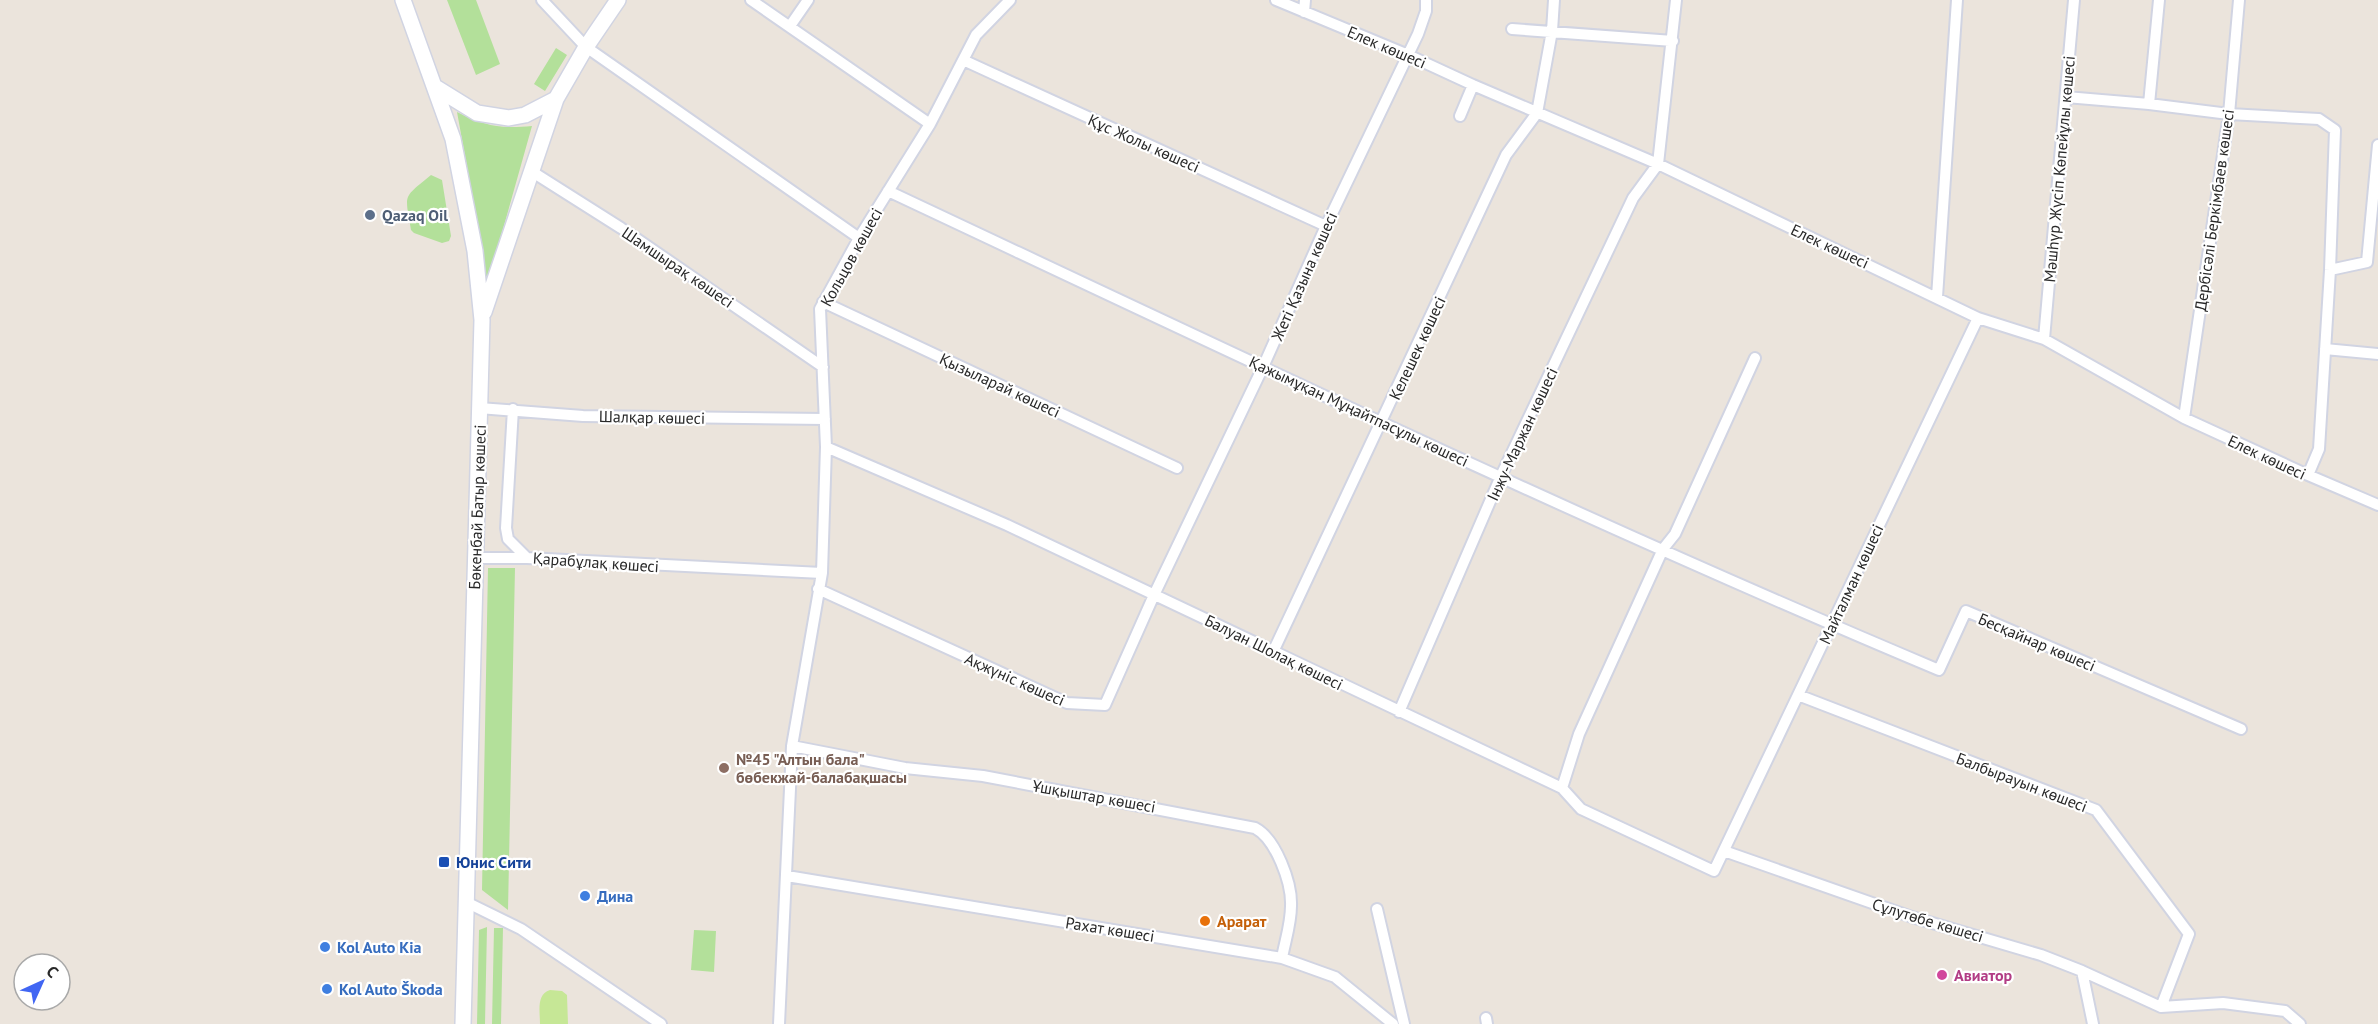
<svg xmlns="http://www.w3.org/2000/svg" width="2378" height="1024" viewBox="0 0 2378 1024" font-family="'PT Sans',sans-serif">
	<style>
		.green { fill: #b3e09a }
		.pitch { fill: #c6e796 }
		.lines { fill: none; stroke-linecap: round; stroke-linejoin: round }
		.street-casing { stroke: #d1d4e2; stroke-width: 14 }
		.secondary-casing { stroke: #d1d4e2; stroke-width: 18 }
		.street { stroke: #fff; stroke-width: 10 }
		.secondary { stroke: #fff; stroke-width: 15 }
		.service-dot { fill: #5c6f8a; stroke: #fff; stroke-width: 2 }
		.education-dot { fill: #8d6e63; stroke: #fff; stroke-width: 2 }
		.transit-dot { fill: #1a4fb4; stroke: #fff; stroke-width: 2 }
		.shop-dot { fill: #3f7fe0; stroke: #fff; stroke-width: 2 }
		.food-dot { fill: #e8710a; stroke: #fff; stroke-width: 2 }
		.hotel-dot { fill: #d1479c; stroke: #fff; stroke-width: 2 }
		.labels { text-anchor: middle; stroke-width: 4.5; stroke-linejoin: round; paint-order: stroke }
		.street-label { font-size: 16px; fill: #292929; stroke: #fff }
		.service-label { font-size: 16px; font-weight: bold; fill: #4e5e75; stroke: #fff; text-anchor: start }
		.education-label { font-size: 16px; font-weight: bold; fill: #785e54; stroke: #fff; text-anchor: start }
		.transit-label { font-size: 16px; font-weight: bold; fill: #164399; stroke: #fff; text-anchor: start }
		.shop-label { font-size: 16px; font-weight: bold; fill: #366cbe; stroke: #fff; text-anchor: start }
		.food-label { font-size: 16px; font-weight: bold; fill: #c56008; stroke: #fff; text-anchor: start }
		.hotel-label { font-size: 16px; font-weight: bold; fill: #b23c85; stroke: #fff; text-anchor: start }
	</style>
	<rect width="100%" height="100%" fill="#ebe4dc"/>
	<path class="green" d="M 447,0 L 476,0 L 500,64 L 476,75 Z
		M 556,48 L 567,55 L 545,91 L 534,84 Z
		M 457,112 C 486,126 499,129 532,126 L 485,293 L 479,233 Z
		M 431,175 L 442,180 L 451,236 L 449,241 L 442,243 L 414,233 L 411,230 C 405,193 402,199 431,175 Z
		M 488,568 L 515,568 L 508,910 L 482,890 Z
		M 487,927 L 485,1024 L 477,1024 L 479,930 Z
		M 494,928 L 503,928 L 501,1024 L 492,1024 Z
		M 694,930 L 716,931 L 714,972 L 691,970 Z"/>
	<path class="pitch" d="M 550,990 L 562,991 L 567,995 L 568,1024 L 540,1024 C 540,1012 536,994 550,990 Z"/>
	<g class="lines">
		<defs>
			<path id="street" d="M 542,0 L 586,47 L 859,238
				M 751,0 L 930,124
				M 1276,0 L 1406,54 L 1473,85 L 1658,164 L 1978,318 L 2044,339 L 2184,418 L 2308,475 L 2378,505
				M 1304,12 L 1305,0
				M 790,26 L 808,0
				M 1512,29 L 1673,41
				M 963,60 L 1326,226
				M 2066,97 L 2149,104 L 2229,114 L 2319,119 L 2335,130 L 2330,270 L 2319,449 L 2308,475
				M 2149,104 L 2159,0
				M 1460,116 L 1473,85
				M 531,171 L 621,228 L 823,367
				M 888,191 C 1237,355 1584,521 1939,670 L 1966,611 L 2241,729
				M 2330,270 L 2367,262 L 2378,145
				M 1937,297 L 1957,0
				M 823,302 L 1177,468
				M 2044,339 L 2074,0
				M 2325,349 L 2378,354
				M 479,408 L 583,416 L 825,419
				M 513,409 L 506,528 L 508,539 L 527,558 L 822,573
				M 2184,418 L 2229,114 L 2239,0
				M 826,447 L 1007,525 L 1562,788 L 1581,809 L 1714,871 L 1978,318
				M 475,558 L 527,558
				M 818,589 L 1067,703 L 1105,705 L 1154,595 L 1263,367 L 1326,226 L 1418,34 L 1426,11 L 1426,0
				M 1273,652 L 1506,155 L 1537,113 L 1552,31 L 1554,0
				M 1798,695 L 2096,810 L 2189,934 L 2161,1007
				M 1399,712 L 1501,476 L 1633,198 L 1658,164 L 1676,0
				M 792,746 L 905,768 L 983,776 L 1255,828 C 1276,839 1292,883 1291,906 C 1291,924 1285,941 1282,958
				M 1562,788 L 1579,734 L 1663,549 L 1675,534 L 1755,358
				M 1724,851 L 1912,917 L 2041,955 L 2082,971 L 2093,1024
				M 787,876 L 1282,958 L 1335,977 L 1393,1024
				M 466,902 L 521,929 L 661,1024
				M 1377,909 L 1404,1024
				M 2082,971 L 2161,1007 L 2223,1003 L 2285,1011 L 2300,1024
				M 1486,1018 L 1487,1024
				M 779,1024 L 792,746 L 822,573 L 826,447 L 820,309 L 859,238 L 930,124 L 976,35 L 1010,0"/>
			<path id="secondary" d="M 403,0 L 453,139 L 475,251 L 482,320 L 463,1024
				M 435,87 L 477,113 L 509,118 L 525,115 L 556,99 L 586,47 L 618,0
				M 484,312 L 556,99"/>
		</defs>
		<use href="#street" class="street-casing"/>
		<use href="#secondary" class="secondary-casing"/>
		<use href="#street" class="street"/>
		<use href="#secondary" class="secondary"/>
	</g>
	<circle class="service-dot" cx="370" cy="215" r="6"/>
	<circle class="education-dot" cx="724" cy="768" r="6"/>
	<rect class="transit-dot" x="438" y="856" width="12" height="12" rx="3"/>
	<g class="shop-dot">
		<circle cx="585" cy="896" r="6"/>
		<circle cx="325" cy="947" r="6"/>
		<circle cx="327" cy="989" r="6"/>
	</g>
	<circle class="food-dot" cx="1205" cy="921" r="6"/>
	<circle class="hotel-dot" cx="1942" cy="975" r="6"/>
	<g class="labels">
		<g class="street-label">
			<text transform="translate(1387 47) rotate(23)" y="6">Елек көшесі</text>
			<text transform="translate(1144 143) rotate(24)" y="6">Құс Жолы көшесі</text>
			<text transform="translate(2059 169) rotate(-85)" y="6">Мәшһүр Жүсіп Көпейұлы көшесі</text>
			<text transform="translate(2214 210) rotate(-82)" y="6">Дербісәлі Беркімбаев көшесі</text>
			<text transform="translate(1830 246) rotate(25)" y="6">Елек көшесі</text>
			<text transform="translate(851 257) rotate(-61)" y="6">Кольцов көшесі</text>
			<text transform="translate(678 267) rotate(34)" y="6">Шамшырақ көшесі</text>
			<text transform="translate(1304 276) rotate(-66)" y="6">Жеті Қазына көшесі</text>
			<text transform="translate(1417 348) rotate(-65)" y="6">Келешек көшесі</text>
			<text transform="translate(1000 385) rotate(25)" y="6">Қызыларай көшесі</text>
			<text transform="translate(1359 411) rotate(25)" y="6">Қажымұқан Мұңайтпасұлы көшесі</text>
			<text transform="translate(652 417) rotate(1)" y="6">Шалқар көшесі</text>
			<text transform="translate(1522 434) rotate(-65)" y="6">Інжу-Маржан көшесі</text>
			<text transform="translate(2267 457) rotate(25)" y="6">Елек көшесі</text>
			<text transform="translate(477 507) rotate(-88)" y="6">Бөкенбай Батыр көшесі</text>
			<text transform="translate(596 562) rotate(4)" y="6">Қарабұлақ көшесі</text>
			<text transform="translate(1851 584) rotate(-65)" y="6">Майталман көшесі</text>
			<text transform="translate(2037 642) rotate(23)" y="6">Бесқайнар көшесі</text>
			<text transform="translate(1274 652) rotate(26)" y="6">Балуан Шолақ көшесі</text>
			<text transform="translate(1015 679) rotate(24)" y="6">Ақжүніс көшесі</text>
			<text transform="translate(2022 782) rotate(21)" y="6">Балбырауын көшесі</text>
			<text transform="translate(1094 796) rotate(10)" y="6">Ұшқыштар көшесі</text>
			<text transform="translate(1928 920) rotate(17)" y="6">Сұлутөбе көшесі</text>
			<text transform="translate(1110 929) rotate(9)" y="6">Рахат көшесі</text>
		</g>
		<g class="service-label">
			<text x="382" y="221">Qazaq Oil</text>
		</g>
		<g class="education-label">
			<text x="736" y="765">№45 "Алтын бала"<tspan x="736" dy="18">бөбекжай-балабақшасы</tspan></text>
		</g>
		<g class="transit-label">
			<text x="456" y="868">Юнис Сити</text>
		</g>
		<g class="shop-label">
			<text x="597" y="902">Дина</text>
			<text x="337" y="953">Kol Auto Kia</text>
			<text x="339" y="995">Kol Auto Škoda</text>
		</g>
		<g class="food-label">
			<text x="1217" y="927">Арарат</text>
		</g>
		<g class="hotel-label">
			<text x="1954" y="981">Авиатор</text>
		</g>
	</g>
	<g transform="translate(42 982) rotate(45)"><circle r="28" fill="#ffffff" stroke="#a9a9a9" stroke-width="1.5"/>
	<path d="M0-4.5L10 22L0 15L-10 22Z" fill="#4166f3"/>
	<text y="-9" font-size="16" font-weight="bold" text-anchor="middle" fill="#292929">С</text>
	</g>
</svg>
